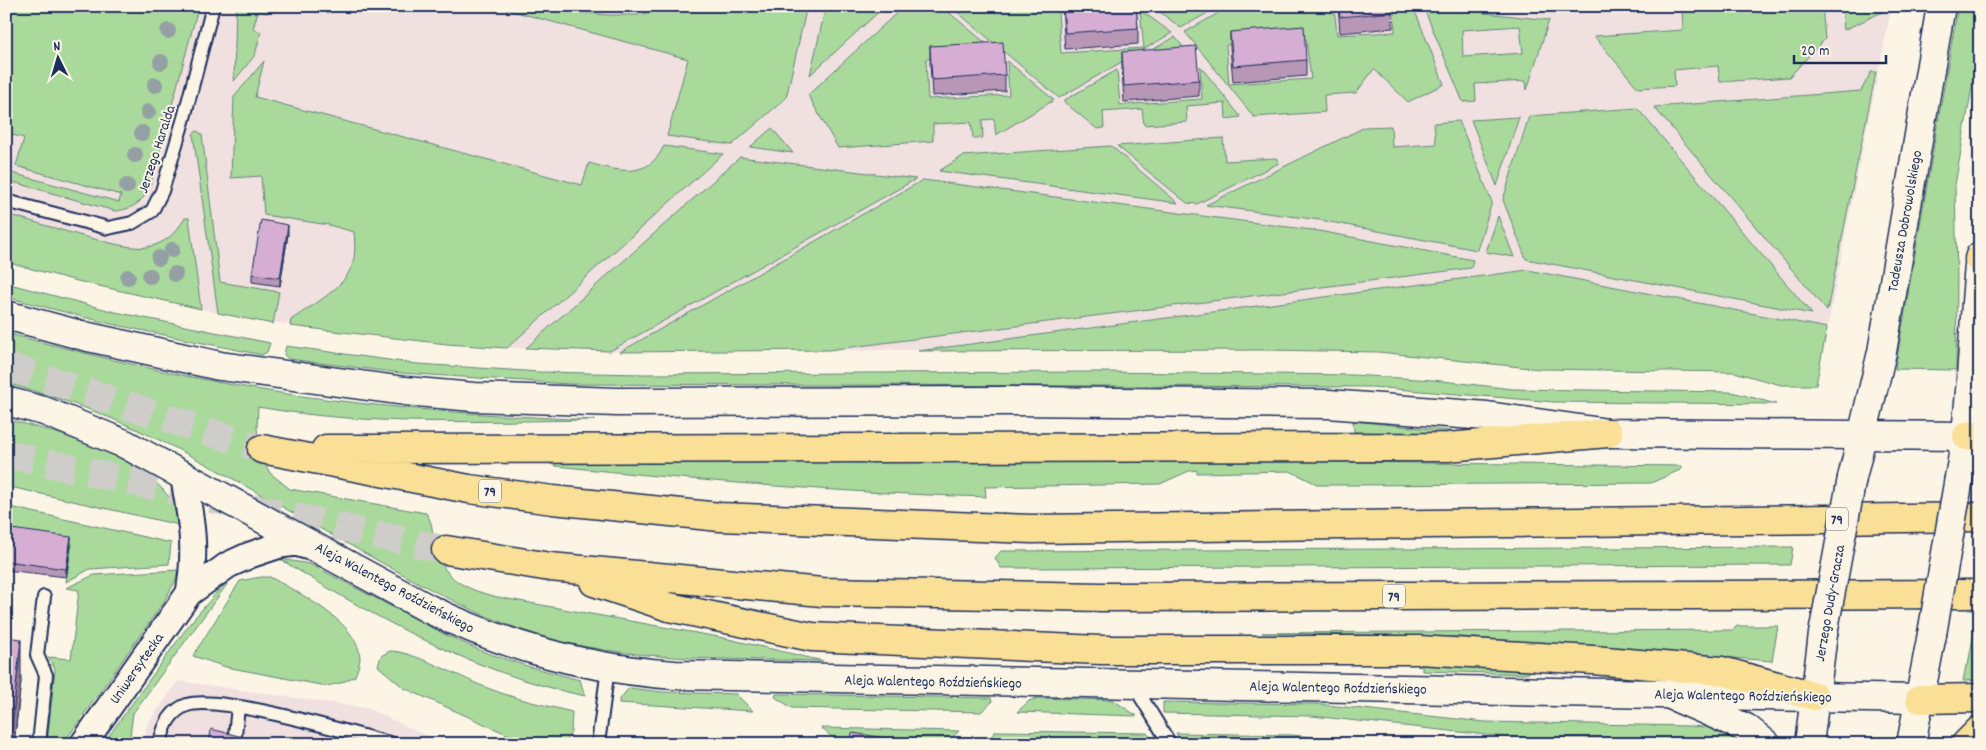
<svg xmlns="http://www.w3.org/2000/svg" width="1986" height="750" viewBox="0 0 1986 750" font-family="Dekko,sans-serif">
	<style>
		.built { fill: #f1e0e0 }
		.green { fill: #aada9b; stroke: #62847c; fill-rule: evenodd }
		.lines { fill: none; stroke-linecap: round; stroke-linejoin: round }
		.primary-tunnel { stroke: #cfcdca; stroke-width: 28; stroke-dasharray: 28 14; stroke-linecap: butt }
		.service-casing { stroke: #1b2f5e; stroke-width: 16 }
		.minor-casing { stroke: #1b2f5e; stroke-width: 29 }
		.tertiary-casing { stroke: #1b2f5e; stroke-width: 31 }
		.secondary-casing { stroke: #1b2f5e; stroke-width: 31 }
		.primary-casing { stroke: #1b2f5e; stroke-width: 31 }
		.service { stroke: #fcf5e5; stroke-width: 12 }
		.minor { stroke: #fcf5e5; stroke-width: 25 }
		.tertiary { stroke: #fcf5e5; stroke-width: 28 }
		.secondary { stroke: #fcf5e5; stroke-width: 28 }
		.primary { stroke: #fadf96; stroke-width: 28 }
		.tertiary-bridge-casing { stroke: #1b2f5e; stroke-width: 31; stroke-linecap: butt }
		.tertiary-bridge { stroke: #fcf5e5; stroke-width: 28 }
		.tree { fill: #94a0a3 }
		.wall { fill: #b896b6; stroke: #1b2f5e }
		.shaded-wall { fill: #967a94; stroke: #1b2f5e }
		.building { fill: #d6aed4; stroke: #1b2f5e }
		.labels { text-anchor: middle; stroke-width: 4; stroke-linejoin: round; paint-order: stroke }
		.shield { fill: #fcf5e5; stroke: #5e6a86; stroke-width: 1 }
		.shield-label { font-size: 14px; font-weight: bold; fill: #1b2f5e }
		.street-label { font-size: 15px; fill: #1b2f5e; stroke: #fcf5e5 }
	</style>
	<rect width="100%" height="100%" fill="#fcf5e5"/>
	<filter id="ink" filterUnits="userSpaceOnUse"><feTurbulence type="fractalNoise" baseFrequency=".02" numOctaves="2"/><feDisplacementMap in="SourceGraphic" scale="10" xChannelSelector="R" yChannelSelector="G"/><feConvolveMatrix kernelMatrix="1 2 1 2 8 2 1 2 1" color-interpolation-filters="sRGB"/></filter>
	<g filter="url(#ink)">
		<path class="built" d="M 6,6 L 1892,6 L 1853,196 L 1820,366 L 1571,366 L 1340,347 L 620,352 L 507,348 L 447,344 L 321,330 L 218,313 L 77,281 L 6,262 Z
			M 178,681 L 367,708 L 438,741 L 449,744 L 144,744 L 147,725 Z"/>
		<path class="green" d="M 6,6 L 198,8 L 151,183 C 144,201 135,209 115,211 L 6,180 L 6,174 L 12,173 L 119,202 L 121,195 L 16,166 L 24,138 L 6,133 Z
			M 236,6 L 266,6 L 268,9 L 267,13 L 258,11 L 253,29 L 261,32 L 255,55 L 234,81 Z
			M 494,6 L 549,6 L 567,11 L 607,15 L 639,15 L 675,6 L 807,6 L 786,98 L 732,145 L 667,136 L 688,59 Z
			M 826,6 L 885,6 L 810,75 Z
			M 904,6 L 941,6 L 999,54 L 926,59 L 928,99 L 1009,95 L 1007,61 L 1054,100 L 996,135 L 994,119 L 982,120 L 983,138 L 973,138 L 971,122 L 933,124 L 933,141 L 838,148 L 808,95 Z
			M 950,6 L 1137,7 L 1058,13 L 1061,53 L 1144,48 L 1140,10 L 1172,33 L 1059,98 Z
			M 1152,6 L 1220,6 L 1181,28 Z
			M 1231,6 L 1334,6 L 1337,35 L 1395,32 L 1394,6 L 1413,6 L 1444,84 L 1408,102 L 1374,69 L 1356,93 L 1324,95 L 1325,112 L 1254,117 L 1185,32 ZM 1306,39 L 1311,79 L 1229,84 L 1226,45 Z
			M 1423,6 L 1549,20 L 1527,90 L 1526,81 L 1475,84 L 1476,101 L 1463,102 ZM 1520,26 L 1523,53 L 1463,57 L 1462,30 Z
			M 1682,6 L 1822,6 L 1825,39 L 1789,77 L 1720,82 L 1718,66 L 1674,70 L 1675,86 L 1638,88 L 1594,36 L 1683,30 Z
			M 1842,6 L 1895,6 L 1844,30 Z
			M 1958,6 L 1980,6 L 1980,41 L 1955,185 L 1957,277 L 1956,370 L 1895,369 Z
			M 1175,37 L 1193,59 L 1127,64 Z
			M 264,61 L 255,97 L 582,185 L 589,163 C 618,171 648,180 664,146 L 723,154 L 507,348 L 447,344 L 290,326 L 291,320 C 310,306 341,291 351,268 C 356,257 355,244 354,232 L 329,225 L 264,215 L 261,176 L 231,178 L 234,97 Z
			M 1200,66 L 1241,117 L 1226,119 L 1225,103 L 1186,106 L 1187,122 L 1144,125 L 1142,109 L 1103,112 L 1104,128 L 1097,129 L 1063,101 L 1117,70 L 1120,105 L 1202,99 Z
			M 1871,72 L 1876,72 L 1827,311 L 1654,107 L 1861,91 Z
			M 1637,108 L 1812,314 L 1526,259 L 1503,200 L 1529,116 Z
			M 1519,117 L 1497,186 L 1471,120 Z
			M 1459,121 L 1492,202 L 1477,250 L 1320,220 L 1206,205 L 1365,127 L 1391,126 L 1392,147 L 1436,144 L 1434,123 Z
			M 772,128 L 793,153 L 750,147 Z
			M 197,131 L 202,134 L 220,282 L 279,292 L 273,324 L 218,313 L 193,134 Z
			M 1223,138 L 1225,161 L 1276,158 L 1279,163 L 1197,204 L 1187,203 L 1117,146 Z
			M 1111,146 L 1178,203 L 939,171 L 963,156 Z
			M 740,157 L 916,179 L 610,351 L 526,348 Z
			M 923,180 L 1319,231 L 1473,260 L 1471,268 L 828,350 L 620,352 Z
			M 6,214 C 34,221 125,252 147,247 C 165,244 176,233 185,218 L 189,218 L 201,309 L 77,281 L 6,262 Z
			M 1498,216 L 1514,257 L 1486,252 Z
			M 1528,270 L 1827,328 L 1816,385 L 1781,385 L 1734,372 L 1540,369 L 1378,352 L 1267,350 L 918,351 Z
			M 6,283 L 115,312 L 270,343 L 267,352 L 262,355 L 111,324 L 6,297 Z
			M 6,333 C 101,358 197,381 294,395 C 394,409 494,416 595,420 C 482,421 370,427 258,407 L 257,429 L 264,462 L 270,473 L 290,489 L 426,513 C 433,523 432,531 434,542 C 441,579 465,589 497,597 L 724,638 L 823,661 C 724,658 630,663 534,634 C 468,613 408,577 348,544 C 266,499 185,447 98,413 C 68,401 37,392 6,383 Z
			M 286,346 L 418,364 L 540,372 L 643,374 L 1098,372 L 1352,375 L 1433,380 L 1513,389 L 1732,392 L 1776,404 L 1554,402 L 1372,387 L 570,384 L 401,373 L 289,359 L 284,355 Z
			M 6,419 C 58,433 135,451 168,496 C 174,504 176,515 179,525 L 6,486 Z
			M 1353,421 L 1460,432 L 1445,434 L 1354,432 Z
			M 1169,460 L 1682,466 L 1682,469 L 1651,483 L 1351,485 L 1319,485 L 1290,471 L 1197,473 L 1197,470 L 1189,471 L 1160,484 L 985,487 L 986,497 C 842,493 699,481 556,466 L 548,463 L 552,462 Z
			M 6,506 L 171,543 L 169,564 L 90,569 L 66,582 L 72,544 L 9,536 L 6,550 Z
			M 1793,547 L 1790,565 L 1025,568 L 1001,568 L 995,558 L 1001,551 Z
			M 280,559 L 310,564 L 448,636 L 484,652 L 527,666 L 580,680 L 585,696 C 474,673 375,618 280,559 Z
			M 178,570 L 175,582 L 163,603 L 63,744 L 47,744 L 55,669 L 48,657 L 71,659 L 79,590 L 66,588 L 94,575 Z
			M 261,577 L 270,577 C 297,592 360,623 360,658 C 360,664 357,670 355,676 L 341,683 L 326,686 L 226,667 L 193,656 L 240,581 Z
			M 226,582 L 228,583 L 133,713 L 129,744 L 103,744 L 191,622 Z
			M 1976,621 L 1980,621 L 1980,680 L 1963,681 L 1966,665 L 1968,665 Z
			M 1737,626 L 1778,626 L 1772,661 L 1463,637 L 1262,633 L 1733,630 Z
			M 390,651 C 414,651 465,680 490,689 C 516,699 544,705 572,712 L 571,732 L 565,744 L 529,744 L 404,688 L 378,666 L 381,656 Z
			M 1422,661 L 1530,669 L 1529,673 L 1524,674 L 1422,671 Z
			M 629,688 L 663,692 L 736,694 L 753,711 L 619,703 L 619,700 Z
			M 776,694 L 991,698 L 992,702 L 981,712 L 792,708 L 775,697 Z
			M 1037,698 L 1113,700 L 1137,716 L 1017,712 L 1029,701 Z
			M 1163,702 L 1317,704 L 1485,722 L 1690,726 L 1715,728 L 1748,744 L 1719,744 L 1674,739 L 1505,737 L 1312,716 L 1163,713 Z
			M 821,728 L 959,731 L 945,744 L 844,744 L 837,741 Z
			M 996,731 L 1147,733 L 1155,744 L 988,743 L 987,740 Z
			M 1176,733 L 1292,735 L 1388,744 L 1183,744 Z"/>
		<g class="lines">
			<path class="primary-tunnel" d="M 6,366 L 262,449
				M 6,454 L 446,550"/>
			<defs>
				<path id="service" d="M 6,201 L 108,228 L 132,223 L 152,211 L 162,191 L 184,118 L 213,6
					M 1133,684 L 1170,744
					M 39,744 L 46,675 L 37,655 L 44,597
					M 160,744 C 163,727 170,711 187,705 C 220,694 353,734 393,744
					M 234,744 L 238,707
					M 598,744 L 608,668"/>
				<path id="minor" d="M 183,474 C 191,519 197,547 189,593
					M 83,744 L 189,593 L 228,565 L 250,555 L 280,545 L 296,543 L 313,548"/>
				<path id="tertiary" d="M 1852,478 L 1882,352 L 1941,6
					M 1959,478 C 1973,404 1972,330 1980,256
					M 1668,694 L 1746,728 L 1766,744
					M 1809,744 L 1823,634
					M 1911,744 L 1932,634"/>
				<path id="secondary" d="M 6,315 L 84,336 L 220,366 L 405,391 L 474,397 L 617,402 L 1009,401 L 1328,404 L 1487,416 L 1608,433 L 1967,436
					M 6,401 L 44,411 L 125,444 L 429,609 C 507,647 588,669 675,675 L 1920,699"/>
				<path id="primary" d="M 1979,259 L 1980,260
					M 1967,436 L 1980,435
					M 262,449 L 469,489 L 553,500 L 720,517 L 1032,529 L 1980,517
					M 326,449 L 1448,447 L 1608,433
					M 446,550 L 550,567 L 822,592 L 1103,597 L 1980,594
					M 594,582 L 669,607 L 812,637 L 1100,650 L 1418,650 L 1593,660 L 1722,671 L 1814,696
					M 1920,699 L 1980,698
					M 1966,744 L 1980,730"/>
			</defs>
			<use href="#service" class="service-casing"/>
			<use href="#minor" class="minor-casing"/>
			<use href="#tertiary" class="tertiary-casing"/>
			<use href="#secondary" class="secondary-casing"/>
			<use href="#primary" class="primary-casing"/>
			<use href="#service" class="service"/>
			<use href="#minor" class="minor"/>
			<use href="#tertiary" class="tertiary"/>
			<use href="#secondary" class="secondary"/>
			<use href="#primary" class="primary"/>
			<defs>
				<path id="tertiary-bridge" d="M 1823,634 L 1852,478
					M 1932,634 L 1959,478"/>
			</defs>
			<use href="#tertiary-bridge" class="tertiary-bridge-casing"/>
			<use href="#tertiary-bridge" class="tertiary-bridge"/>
		</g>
		<g class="tree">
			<circle cx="168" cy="31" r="8"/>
			<circle cx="161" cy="62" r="8"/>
			<circle cx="155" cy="85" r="8"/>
			<circle cx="148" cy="112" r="8"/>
			<circle cx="142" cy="133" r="8"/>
			<circle cx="135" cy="155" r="8"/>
			<circle cx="127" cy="186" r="8"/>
			<circle cx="172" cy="250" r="8"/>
			<circle cx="159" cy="258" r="8"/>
			<circle cx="175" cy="274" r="8"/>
			<circle cx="150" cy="276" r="8"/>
			<circle cx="128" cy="277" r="8"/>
		</g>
		<path class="wall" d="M 1062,6 L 1136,6 L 1138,28 L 1138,44 L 1065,49 Z
			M 1338,6 L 1392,6 L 1393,28 L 1340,33 Z
			M 1230,32 L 1306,60 L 1306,76 L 1233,82 L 1230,48 Z
			M 930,46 L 1005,75 L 1005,91 L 932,96 L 930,63 Z
			M 1122,52 L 1199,80 L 1199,96 L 1124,102 L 1122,68 Z
			M 288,234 L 280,286 L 252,282 L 252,274 Z
			M 71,545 L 66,577 L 6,570 L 6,555 Z
			M 6,637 L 21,681 L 14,744 L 6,744 Z"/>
		<path class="shaded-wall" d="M 288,225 L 288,234 L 280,286 L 280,278 Z
			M 71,537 L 71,545 L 66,577 L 66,569 Z
			M 21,639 L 21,681 L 14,744 L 11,744 L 11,733 Z"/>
		<path class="building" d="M 1063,6 L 1136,6 L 1138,28 L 1065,33 Z
			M 1339,6 L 1392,6 L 1393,12 L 1340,17 Z
			M 1304,26 L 1306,60 L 1233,66 L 1230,32 Z
			M 1003,42 L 1005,75 L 932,80 L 930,46 Z
			M 1196,46 L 1199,80 L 1124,86 L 1122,52 Z
			M 261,220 L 288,225 L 280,278 L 252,274 Z
			M 11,529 L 71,537 L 66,569 L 6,561 L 6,555 Z
			M 6,637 L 21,639 L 11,733 L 6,732 Z
			M 211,729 L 271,744 L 209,744 Z
			M 852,733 L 893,739 L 892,744 L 850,744 Z"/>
	</g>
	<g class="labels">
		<g class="shield">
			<rect x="479" y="479.5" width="22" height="23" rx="4"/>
			<rect x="1826" y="507.5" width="22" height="23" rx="4"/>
			<rect x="1383" y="584.5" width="22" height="23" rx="4"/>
		</g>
		<g class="shield-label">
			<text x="490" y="496">79</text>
			<text x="1837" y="524">79</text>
			<text x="1394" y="601">79</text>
		</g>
		<g class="street-label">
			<text transform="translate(156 149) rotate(-72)" y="5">Jerzego Haralda</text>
			<text transform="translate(1904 221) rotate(-80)" y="5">Tadeusza Dobrowolskiego</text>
			<text transform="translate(395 587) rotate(28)" y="5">Aleja Walentego Roździeńskiego</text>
			<text transform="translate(1829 603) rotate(-80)" y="5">Jerzego Dudy-Gracza</text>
			<text transform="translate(136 668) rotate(-55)" y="5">Uniwersytecka</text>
			<text transform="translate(933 681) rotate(1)" y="5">Aleja Walentego Roździeńskiego</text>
			<text transform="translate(1338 687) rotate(1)" y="5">Aleja Walentego Roździeńskiego</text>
			<text transform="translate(1743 695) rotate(1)" y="5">Aleja Walentego Roździeńskiego</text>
		</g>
	</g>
	<rect width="1986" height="750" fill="none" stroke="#fcf5e5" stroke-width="25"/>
	<rect x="12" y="12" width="1961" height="725" fill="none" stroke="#1b2f5e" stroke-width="2" filter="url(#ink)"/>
	<g transform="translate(58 58) rotate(355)" stroke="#fcf5e5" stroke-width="4" paint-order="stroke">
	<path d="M0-4L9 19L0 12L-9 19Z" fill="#1b2f5e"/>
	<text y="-8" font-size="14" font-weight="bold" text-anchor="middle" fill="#1b2f5e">N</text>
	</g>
	<path d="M1794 55v8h92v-8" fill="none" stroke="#1b2f5e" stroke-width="2.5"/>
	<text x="1801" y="55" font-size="15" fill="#1b2f5e" stroke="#fcf5e5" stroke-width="4" paint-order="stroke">20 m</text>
</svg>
